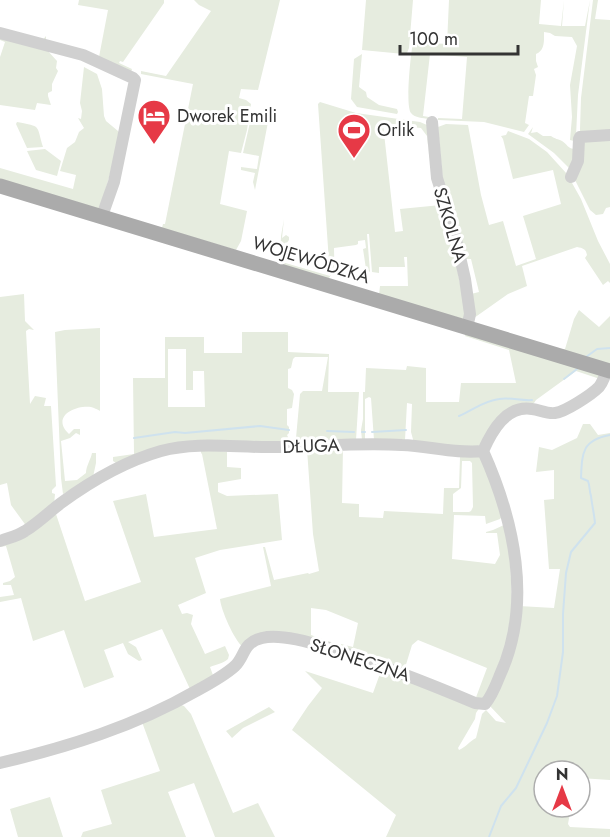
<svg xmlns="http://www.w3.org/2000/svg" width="610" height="837" viewBox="0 0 610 837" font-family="Jost,sans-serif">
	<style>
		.green { fill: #e6ecdf; fill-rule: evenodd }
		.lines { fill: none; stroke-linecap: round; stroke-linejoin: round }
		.stream { stroke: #cfe2ee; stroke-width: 2 }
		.minor { stroke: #d0d0d0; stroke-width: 12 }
		.major { stroke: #ababab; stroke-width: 15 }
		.labels { text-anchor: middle; stroke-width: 6; stroke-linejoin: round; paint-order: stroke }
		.poi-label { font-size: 18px; fill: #333; stroke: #fff; text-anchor: start }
		.street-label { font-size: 18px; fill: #333; stroke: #fff }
	</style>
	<rect width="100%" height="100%" fill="#fff"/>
	<path class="green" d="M 79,0 L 164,0 L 164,3 L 123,62 L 120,61 L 119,63 L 132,69 L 131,72 L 42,41 L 46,36 L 46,41 L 99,57 L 108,10 L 78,5 Z
		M 194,0 L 280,0 L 258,90 L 241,89 L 239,98 L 246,100 L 251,104 L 247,130 L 241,153 L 229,151 L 220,204 L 247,211 L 241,241 L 236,250 L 162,228 L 163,224 L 165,224 L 193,84 L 141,74 L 141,71 L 166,76 L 211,11 L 199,5 Z
		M 366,0 L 413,0 L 409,48 L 407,53 L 404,54 L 362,50 Z
		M 449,0 L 541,0 L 539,24 L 561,26 L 564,0 L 562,26 L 585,26 L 590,0 L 578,95 L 575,156 L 570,169 L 554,153 L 528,134 L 533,127 L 531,133 L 537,132 L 543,136 L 551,136 C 555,139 558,139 562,141 C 567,144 568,149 575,149 L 574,141 L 570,140 L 572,117 L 570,85 L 577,46 L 572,37 L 555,36 L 550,33 L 544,32 C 544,41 545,50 536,54 L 536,61 L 538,67 L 534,69 L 536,75 L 533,96 L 529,96 L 525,123 L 529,125 L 524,132 L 484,122 L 438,120 L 438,118 L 462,119 L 467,57 L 430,54 L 423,116 L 429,117 L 429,119 C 423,118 415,118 411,113 C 405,106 411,52 413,42 L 447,44 Z
		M 593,0 L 598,0 L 595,19 L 610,20 L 610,133 L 580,132 L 580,129 L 581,98 Z
		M 0,36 L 47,50 L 57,61 L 56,68 L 58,71 L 52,84 L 52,91 L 48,93 L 48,96 L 51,105 L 37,103 L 35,110 L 0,105 L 0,57 L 5,42 L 0,40 Z
		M 362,54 L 359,87 L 366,92 L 367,97 L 379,105 L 397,109 L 398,112 L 397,114 L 357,107 L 351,99 L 354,59 Z
		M 84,67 L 97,74 L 102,89 L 104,116 L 106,121 L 118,131 L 121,135 L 100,209 L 0,179 L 0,168 L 73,189 L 76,175 L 60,171 L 67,148 L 75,142 L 79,132 L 84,128 L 78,118 L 81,119 L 82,111 L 80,103 Z
		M 320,102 L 356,113 L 420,122 L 427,125 L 429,155 L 427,136 L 421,128 L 383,124 L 395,232 L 403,231 L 400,209 L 441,205 L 451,237 L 467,320 L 379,295 L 380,286 L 408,286 L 407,257 L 404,257 L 405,267 L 379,267 L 379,273 L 372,272 L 369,234 L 367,234 L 370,272 L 366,269 L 363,249 L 366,248 L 365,240 L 358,241 L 358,244 L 356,245 L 334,248 C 334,258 336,271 328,279 L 280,264 L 281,236 L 284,219 L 282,238 L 286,235 L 289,237 L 289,240 L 286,244 L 287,250 L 284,252 L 282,250 L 282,262 L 330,276 L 318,104 Z
		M 251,118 L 268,122 L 255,190 L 253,182 L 255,173 L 241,170 L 241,167 L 257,169 L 259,156 L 243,153 Z
		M 17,122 C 42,127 36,124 43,147 L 27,148 L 16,124 Z
		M 446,124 L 468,125 L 481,195 L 489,225 L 503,221 L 516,266 L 536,259 L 523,216 L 561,204 L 553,170 L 513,179 L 503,139 L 501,136 L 506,135 L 508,131 L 529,139 L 547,152 L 567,174 L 581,199 L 598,241 L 610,264 L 610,283 L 608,281 L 603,285 L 585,258 L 587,255 C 586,249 583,248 577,247 L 522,266 L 527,286 L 508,294 L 474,318 L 471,294 L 479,292 L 471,259 L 464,259 L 444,193 L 438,127 Z
		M 610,136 L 610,207 L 606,208 L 603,214 L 596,215 L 590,210 L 574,178 L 581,139 Z
		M 45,149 L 61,161 L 57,176 L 36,170 L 27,151 Z
		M 24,294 L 25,321 L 34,330 L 29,329 L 26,331 L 30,404 L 35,396 L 46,398 L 44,406 L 51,406 L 56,486 L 52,490 L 52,493 L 55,494 L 54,505 L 27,527 L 11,505 L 7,483 L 0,485 L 0,297 Z
		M 579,310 L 599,327 L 610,316 L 610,365 L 563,351 L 563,349 L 565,349 L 574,319 Z
		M 100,328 L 100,411 C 99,410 92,407 91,407 C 74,405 51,417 69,434 L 74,429 L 80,429 L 80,435 L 76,433 L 70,438 L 61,441 L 65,481 L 77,480 L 86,473 C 86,466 91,459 92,453 L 96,453 L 96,463 L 93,477 L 63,494 L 61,478 L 55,332 L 65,330 Z
		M 242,332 L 288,332 L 288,352 L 329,354 L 328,392 L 359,392 L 356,440 L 299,443 L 296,438 L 300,394 L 303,391 L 322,391 L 328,357 L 295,357 L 293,359 L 291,368 L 288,369 L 288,388 L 292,390 L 294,394 L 292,408 L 287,409 L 287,425 L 289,427 L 289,433 L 287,435 L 288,437 L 287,443 L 206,444 L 119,465 L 113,461 L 113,457 L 134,454 L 133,378 L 165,378 L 165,337 L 204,337 L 204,353 L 242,353 ZM 168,349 L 186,349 L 186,390 L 193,390 L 193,371 L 204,371 L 205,407 L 168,407 Z
		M 466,333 L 602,375 L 600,379 L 576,371 L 536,400 L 532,406 L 521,409 L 484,442 L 473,449 L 414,443 L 411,432 L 412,404 L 407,403 L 405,440 L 374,440 L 371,398 L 369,397 L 365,399 L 365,440 L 362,440 L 361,430 L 363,419 L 363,392 L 365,392 L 366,368 L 406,370 L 407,366 L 426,368 L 426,402 L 459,402 L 461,383 L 516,383 L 509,350 L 465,336 Z
		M 583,424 L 590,424 L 598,435 L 610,433 L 610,780 L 580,778 L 580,771 L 544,771 L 544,807 L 571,807 L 568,824 L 570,827 L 610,829 L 610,837 L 386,837 L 396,815 L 292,730 L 308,706 L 322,688 L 305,671 L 373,693 L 381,671 L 480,707 L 476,713 L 475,719 L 458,748 L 459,750 C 466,747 470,741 476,738 L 482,714 L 486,710 L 496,721 L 506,723 L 489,705 L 519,606 L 554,608 L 560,569 L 549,569 L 544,500 L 554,499 L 554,470 L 536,472 L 539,447 L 552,450 L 577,438 Z
		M 343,447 L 342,503 L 359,504 L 359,517 L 383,518 L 384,511 L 443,514 L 444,488 L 459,488 L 460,457 L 483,455 L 502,516 L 500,519 L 486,524 L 485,516 L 454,515 L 452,559 L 495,564 L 500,555 L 497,533 L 486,533 L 486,532 L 493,530 L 504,525 L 509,534 L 513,626 L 486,697 L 475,700 L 487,668 L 418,640 L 412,645 L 404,671 L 340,649 L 341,644 L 353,647 L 358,623 L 326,610 L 311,608 L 311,635 L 331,642 L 329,646 L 298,637 L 243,647 C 234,640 221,610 220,599 L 271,586 L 263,547 L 265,547 L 274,580 L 308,573 L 309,574 L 319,571 L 313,534 L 307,449 ZM 462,461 L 470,461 L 472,463 L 473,507 L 471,511 L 469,512 L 453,512 L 453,494 L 461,488 Z
		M 201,448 L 227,452 L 227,467 L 241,468 L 241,479 L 218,483 L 218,492 L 227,496 L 278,494 L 282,540 L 220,550 L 195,558 L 206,593 L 178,605 L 182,614 L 187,613 L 193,615 L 191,624 L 205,654 L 225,646 L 229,655 L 228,659 C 222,664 217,664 210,667 L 214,678 L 190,689 L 162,629 L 128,642 L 136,647 L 142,660 L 139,661 L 128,654 L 123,643 L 104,650 L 114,677 L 84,688 L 64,630 L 33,641 L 21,598 L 0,602 L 0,597 L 14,595 L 11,585 L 3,585 L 3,583 L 10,581 L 15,577 L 6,546 L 0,547 L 0,544 L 56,514 L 85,601 L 141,582 L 113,501 L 146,494 L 154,537 L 217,529 L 202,454 L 201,453 Z
		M 179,704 L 184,706 L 191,714 L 233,813 L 258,803 L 275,837 L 215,837 L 194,783 L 168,792 L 186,837 L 81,837 L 83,832 L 112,824 L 101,790 L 160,771 L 142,722 Z
		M 269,707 L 275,712 L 243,728 L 232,738 L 226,731 Z
		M 50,797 L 63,837 L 18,837 L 10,809 Z"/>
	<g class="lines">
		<path class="stream" d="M 586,357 L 597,349 L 610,348
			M 564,379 L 577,369
			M 459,416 C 473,410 483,401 499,399 C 510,397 521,401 532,400
			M 327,431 L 354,432
			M 362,432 L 365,432
			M 372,432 L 406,430
			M 134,438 L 175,432 L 185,433 L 260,426 L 289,430
			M 489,837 L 501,806 L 516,788 L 547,723 L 557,696 L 563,652 L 563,614 L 566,573 L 571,552 L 595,523 C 594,513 592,505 591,496 C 589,490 590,486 588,481 L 581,478 C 582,453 582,440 610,435"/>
		<path class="minor" d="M 0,33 L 83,55 L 133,78 L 135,80 L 114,182 L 102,216
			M 432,122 L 437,178 L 455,235 L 465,279 L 470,314 L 467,328
			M 571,177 L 578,161 L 579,139 L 580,137 L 610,135
			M 483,451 C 492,431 506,405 532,409 C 540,410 547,414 555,413 C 565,412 591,395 599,387 C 603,382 605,376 607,370
			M 0,541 C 8,538 18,536 25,531 C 38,523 49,512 61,503 C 91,481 126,461 161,451 C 197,441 238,448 275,447 C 317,447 359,442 402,445 C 429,446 456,454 483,451
			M 0,763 C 68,747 135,726 196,691 C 209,684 224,676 235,666 C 246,655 242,643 262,638 C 283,633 318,645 338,651 C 384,666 430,684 475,703 L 485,704 C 492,696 496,685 500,675 C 533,603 514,520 483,451"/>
		<path class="major" d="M 0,186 L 610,371"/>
	</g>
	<defs>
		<symbol id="hotel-pin" viewBox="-11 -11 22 30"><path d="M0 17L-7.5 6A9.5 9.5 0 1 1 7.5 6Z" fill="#e63946" stroke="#fff"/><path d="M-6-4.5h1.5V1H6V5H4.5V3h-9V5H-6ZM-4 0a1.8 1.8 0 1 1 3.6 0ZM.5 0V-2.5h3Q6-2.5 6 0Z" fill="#fff"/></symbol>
		<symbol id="stadium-pin" viewBox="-11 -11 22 30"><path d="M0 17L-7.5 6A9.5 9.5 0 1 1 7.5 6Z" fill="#e63946" stroke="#fff"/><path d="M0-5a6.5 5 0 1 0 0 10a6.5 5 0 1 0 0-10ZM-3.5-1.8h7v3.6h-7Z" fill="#fff"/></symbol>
	</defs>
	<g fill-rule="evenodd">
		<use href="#hotel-pin" x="135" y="97" width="38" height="52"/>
		<use href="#stadium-pin" x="335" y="111" width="38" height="52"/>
	</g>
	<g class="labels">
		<g class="poi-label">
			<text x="177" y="122">Dworek Emili</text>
			<text x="377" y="136">Orlik</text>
		</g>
		<g class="street-label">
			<text transform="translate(450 225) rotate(74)" y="6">SZKOLNA</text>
			<text transform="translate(311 260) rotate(17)" y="6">WOJEWÓDZKA</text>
			<text transform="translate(311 446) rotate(-2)" y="6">DŁUGA</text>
			<text transform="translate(360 660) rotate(18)" y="6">SŁONECZNA</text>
		</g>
	</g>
	<g transform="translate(562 789)"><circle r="28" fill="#ffffff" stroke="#adadad" stroke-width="1.5"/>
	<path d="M0-4.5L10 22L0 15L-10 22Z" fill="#e63946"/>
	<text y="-9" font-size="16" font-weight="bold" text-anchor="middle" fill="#333333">N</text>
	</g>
	<path d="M400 45v9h118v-9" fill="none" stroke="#333333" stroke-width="3"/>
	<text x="409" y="45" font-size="18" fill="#333333" stroke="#ffffff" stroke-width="4.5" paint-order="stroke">100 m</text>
</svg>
